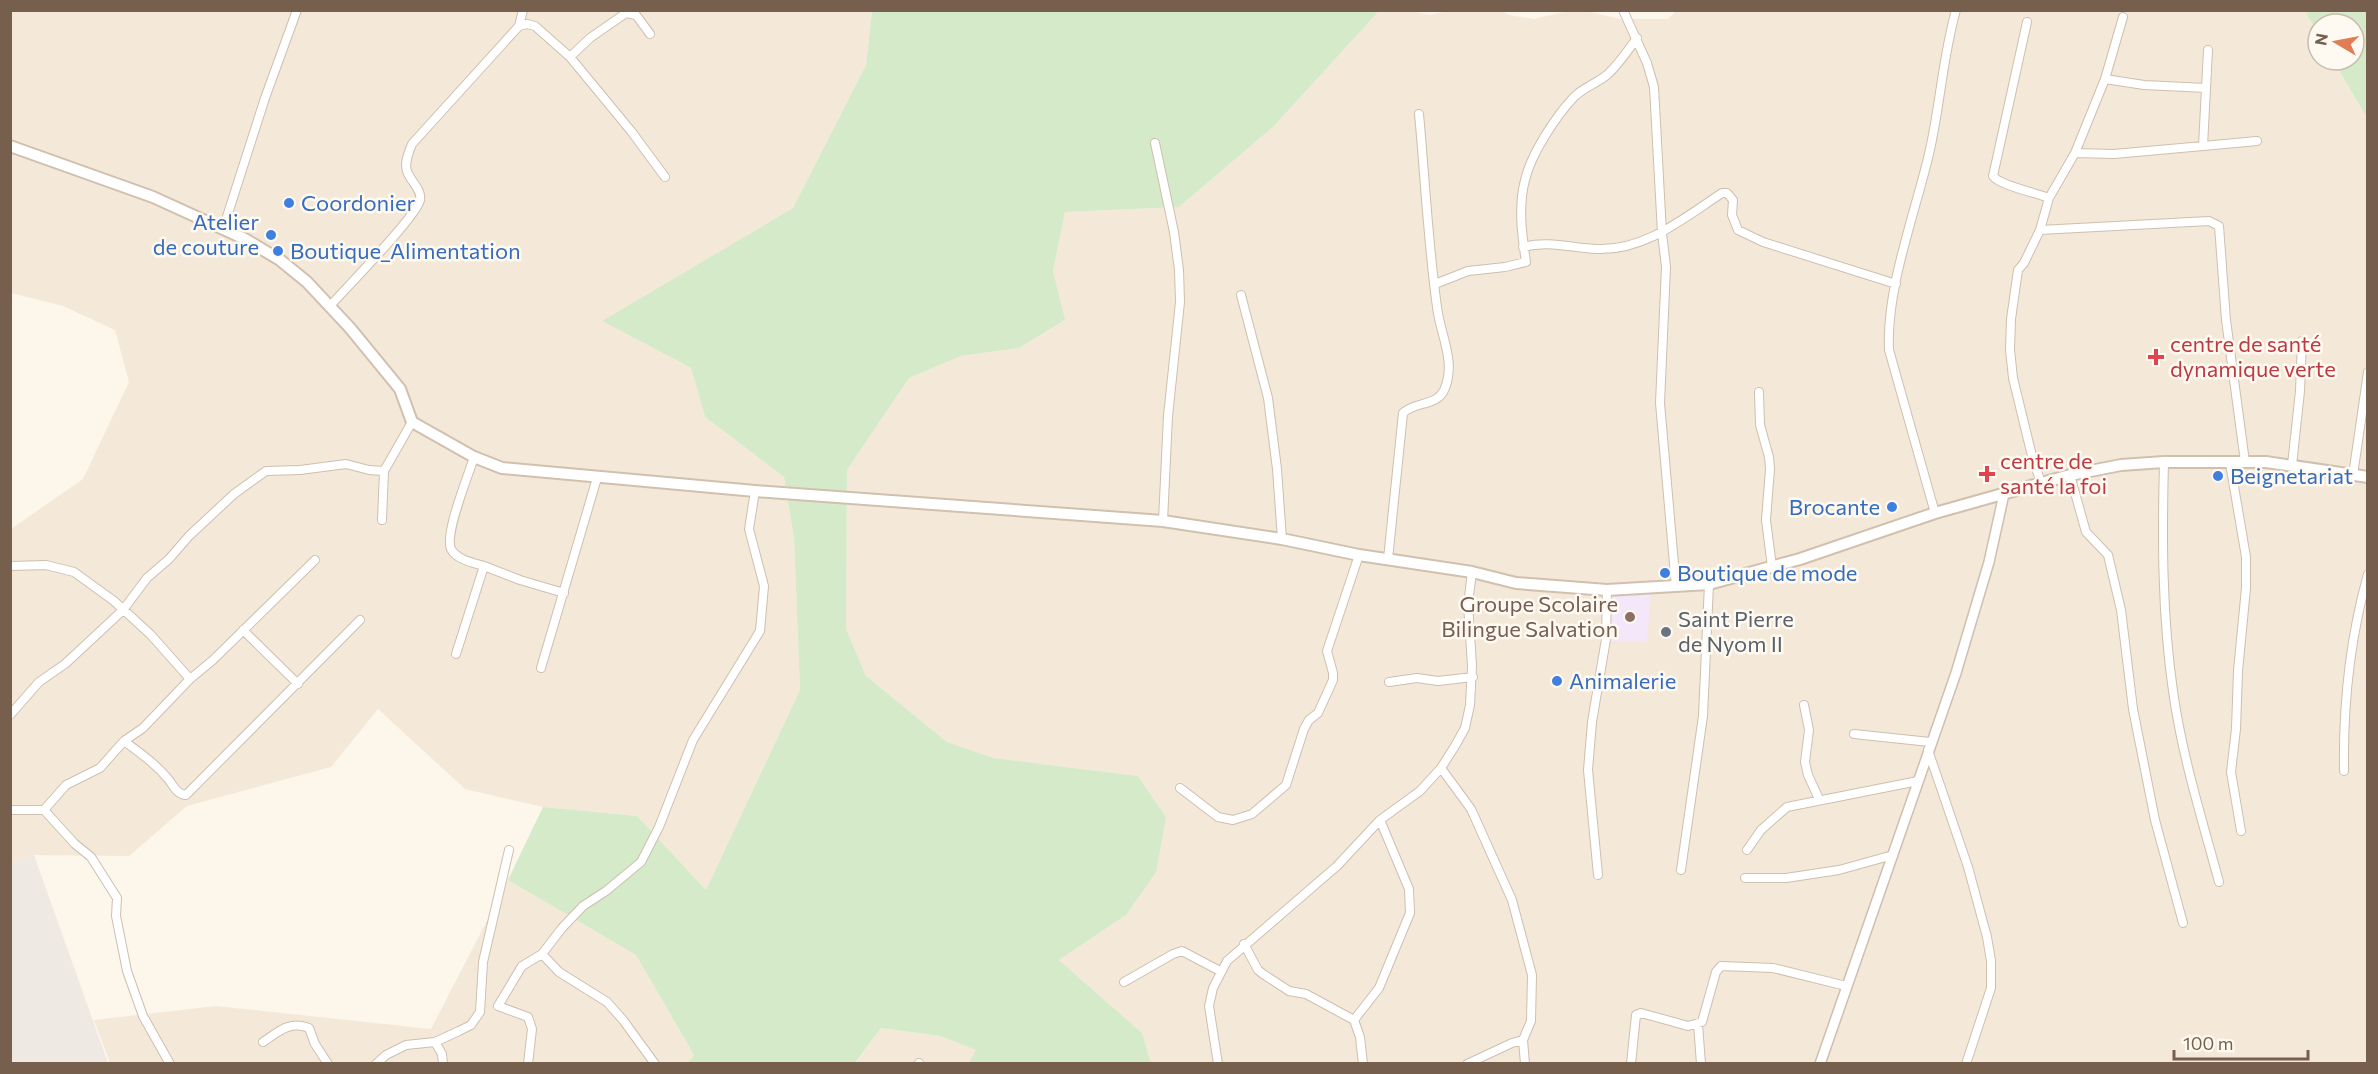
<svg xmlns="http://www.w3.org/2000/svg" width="2378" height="1074" viewBox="0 0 2378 1074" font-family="Commissioner,sans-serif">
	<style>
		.residential { fill: #f4e9d9 }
		.industrial { fill: #eee9e3 }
		.education { fill: #f3e7f9 }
		.green { fill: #d4eac9 }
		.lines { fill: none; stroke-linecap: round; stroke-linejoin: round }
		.minor-casing { stroke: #cebfb0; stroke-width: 10 }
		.tertiary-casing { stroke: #cebfb0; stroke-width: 12 }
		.secondary-casing { stroke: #d1c0ae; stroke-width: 14 }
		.minor { stroke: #fff; stroke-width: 8 }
		.tertiary { stroke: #fff; stroke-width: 9 }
		.secondary { stroke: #fff; stroke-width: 10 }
		.shop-dot { fill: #3f7fe0; stroke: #fefaf1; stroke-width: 2 }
		.health-dot { fill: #e0444e; stroke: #fefaf1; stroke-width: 2 }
		.education-dot { fill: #8d6e63; stroke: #fefaf1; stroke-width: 2 }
		.worship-dot { fill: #6b7280; stroke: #fefaf1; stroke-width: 2 }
		.labels { text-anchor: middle; stroke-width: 5; stroke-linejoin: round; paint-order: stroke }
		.shop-label { font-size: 22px; fill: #366cbe; stroke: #fefaf1; text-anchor: start }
		.health-label { font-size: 22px; fill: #be3a42; stroke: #fefaf1; text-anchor: start }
		.education-label { font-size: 22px; fill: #785e54; stroke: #fefaf1; text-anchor: end }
		.worship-label { font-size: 22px; fill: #5b616d; stroke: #fefaf1; text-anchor: start }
	</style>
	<rect width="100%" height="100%" fill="#fcf6eb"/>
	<path class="residential" d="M 1499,10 L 1509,15 L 1534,19 L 1568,11 L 1581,10 L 1621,19 L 1668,19 L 1677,10 L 2308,11 L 2306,13 L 2318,34 L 2318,60 L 2333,60 L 2367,118 L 2367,1063 L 1151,1063 L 1142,1033 L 1059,960 L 1126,915 L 1166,817 L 1138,776 L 992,758 L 947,742 L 866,676 L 846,629 L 847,470 L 909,378 L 961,356 L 1019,348 L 1064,321 L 1053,271 L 1065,212 L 1179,207 L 1273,127 L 1379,11 L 1411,11 L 1430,15 L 1447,11 Z
		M 11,11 L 872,11 L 866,65 L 793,208 L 602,321 L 691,368 L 705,417 L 784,477 L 794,538 L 800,690 L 706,890 L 637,816 L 543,807 L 465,789 L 378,709 L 331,767 L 187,806 L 129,856 L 34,855 L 11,863 L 11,529 L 83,479 L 129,382 L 115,330 L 63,306 L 11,293 Z
		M 508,880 L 636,955 L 694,1055 L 688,1064 L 110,1063 L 94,1020 L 216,1006 L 431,1029 Z
		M 881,1028 L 940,1036 L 977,1050 L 969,1063 L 855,1064 Z"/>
	<path class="industrial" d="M 34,855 L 108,1063 L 11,1063 L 11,863 Z"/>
	<path class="education" d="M 1651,591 L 1647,642 L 1610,641 L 1612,593 Z"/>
	<path class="green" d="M 872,11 L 1379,11 L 1273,127 L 1179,207 L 1065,212 L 1053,271 L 1065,320 L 1019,348 L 961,356 L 909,378 L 847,470 L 846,629 L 866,676 L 947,742 L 993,758 L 1138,776 L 1166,817 L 1156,872 L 1126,915 L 1059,960 L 1142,1033 L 1151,1063 L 969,1063 L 976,1050 L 940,1036 L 881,1028 L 855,1063 L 688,1063 L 694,1055 L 636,955 L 508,880 L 543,807 L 637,816 L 706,890 L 800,690 L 794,538 L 784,477 L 705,417 L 691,368 L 602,321 L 793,208 L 866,65 Z
		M 2308,11 L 2367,11 L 2367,118 L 2333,60 L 2354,60 L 2354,24 L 2318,24 L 2318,34 L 2306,13 Z"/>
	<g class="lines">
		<defs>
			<path id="minor" d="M 1623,10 L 1647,63 L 1654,87 L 1662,233 L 1666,267 L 1660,403 L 1676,587
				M 2027,22 L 1993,176 C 1999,185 2036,193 2049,198
				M 519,26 L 523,10
				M 570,57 L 590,38 L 626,13 L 636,15 L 650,34
				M 2105,79 L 2144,85 L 2206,88
				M 1155,143 L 1174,232 L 1179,270 L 1180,302 L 1168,416 L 1163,521
				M 2203,146 L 2257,141
				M 2075,153 L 2105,79 L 2123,17
				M 223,229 L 265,98 L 297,10
				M 2040,230 L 2209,221 L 2219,226 L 2226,320 L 2245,462
				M 1523,247 C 1548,240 1572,248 1597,249 C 1645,251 1684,218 1722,193 L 1727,193 L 1733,200 L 1732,215 L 1738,230 L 1763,242 L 1896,284
				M 1435,284 L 1468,271 L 1505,267 L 1526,262 C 1522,236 1518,206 1525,180 C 1531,154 1556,116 1574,97 C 1584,87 1598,83 1608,74 C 1619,64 1628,50 1637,38
				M 1241,295 L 1268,398 L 1277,469 L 1282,539
				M 329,307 C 345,289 417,216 420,200 C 422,189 410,181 407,171 C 404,162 409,152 412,144 L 519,26 L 527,24 L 535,26 L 570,57 L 631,131 L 665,177
				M 1759,392 L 1760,425 L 1769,457 L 1770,469 L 1766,520 L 1772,567
				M 474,457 C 469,474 444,534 451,549 C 457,560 474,563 484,566
				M 2164,462 C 2162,538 2162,615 2173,691 C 2182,756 2202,819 2219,882
				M 2230,463 L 2246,557 L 2246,588 L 2238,671 L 2236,729 L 2231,772 L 2241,831
				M 2292,465 L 2300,391 L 2302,341
				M 2070,475 L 2086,532 L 2108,555 L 2121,610 L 2133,709 L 2155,820 L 2183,923
				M 2353,475 L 2368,372
				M 2041,483 L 2032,456 L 2013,378 L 2010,350 L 2011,319 L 2018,270 L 2024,263 L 2040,230 L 2049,198 L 2075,153 L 2114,154 L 2203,146 L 2208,50
				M 1935,513 L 1889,350 C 1886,290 1914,216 1928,158 C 1940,110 1942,59 1956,10
				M 382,520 L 384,471
				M 1388,559 L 1403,413 C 1415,401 1438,407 1445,388 C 1456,361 1440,334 1437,307 C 1428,243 1425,178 1419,114
				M 10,566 L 46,565 L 74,572 L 114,601 L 151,635 L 190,679
				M 243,630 L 298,684
				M 456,654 L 484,566 L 520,580 L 564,593
				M 541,668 L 597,478
				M 1389,682 L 1417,678 L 1438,681 L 1473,677
				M 1804,705 L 1809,730 L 1805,762 L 1808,775 L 1819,799
				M 10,715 L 39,682 L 65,664 L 123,610 L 147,578 L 169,559 L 189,536 L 234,494 L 266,471 L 300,470 L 346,464 L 369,470 L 384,471 L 412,422
				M 1854,734 L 1930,742
				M 124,741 C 140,753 156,764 169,780 C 174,787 177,794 186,795 L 360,620
				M 1928,750 L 1968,867 L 1987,937 L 1991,961 L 1991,988 L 1966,1064
				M 1441,768 L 1471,809 L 1512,900 L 1532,975 L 1531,1021 L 1523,1040 L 1525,1064
				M 2344,771 C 2343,705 2350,638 2368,574
				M 1180,788 L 1218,817 L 1233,820 L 1252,814 L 1286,785 L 1304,729 L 1309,720 L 1318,713 L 1333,680 L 1333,673 L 1327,651 L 1359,555
				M 10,810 L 44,810 L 75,844 L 91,857 L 117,898 L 116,916 L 127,971 L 143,1016 L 170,1064
				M 44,810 L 66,785 L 100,768 L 124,741 L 143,728 L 190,679 L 213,660 L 315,560
				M 1747,850 L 1761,830 L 1787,807 L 1918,781
				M 1681,870 L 1703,716 L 1709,584
				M 1598,875 L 1588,770 L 1592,722 L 1606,639 L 1607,590
				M 1745,878 L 1786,878 L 1839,870 L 1893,855
				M 1244,944 L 1258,970 L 1263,974 L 1289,991 L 1306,994 L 1354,1020
				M 542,954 L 559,972 L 607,1002 L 623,1020 L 655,1064
				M 1124,982 L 1173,954 L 1182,951 L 1220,971
				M 1698,1024 L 1701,1064
				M 263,1042 C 278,1032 290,1020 309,1028 L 315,1044 L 328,1064
				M 435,1042 L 442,1054 L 443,1064
				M 376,1064 L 386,1055 L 406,1045 L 435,1042 L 459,1031 L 471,1025 L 480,1012 L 483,962 L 509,850
				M 528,1064 L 532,1029 L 528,1017 L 498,1006 L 522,966 L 542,954 L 562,928 L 583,906 L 606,891 L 641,862 L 659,827 L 693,740 L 760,631 L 764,586 L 749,529 L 755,491
				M 919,1064 L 919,1063
				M 1218,1064 L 1209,1006 L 1213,988 L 1227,961 L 1337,866 L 1380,820 L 1420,791 L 1441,768 L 1455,746 L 1465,728 L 1470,705 L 1472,666 L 1468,604 L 1472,572
				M 1363,1064 L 1360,1037 L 1354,1020 L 1379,988 L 1410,913 L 1409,889 L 1380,820
				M 1467,1064 L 1512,1043 L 1523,1040
				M 1631,1064 L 1636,1015 L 1641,1013 L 1688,1026 L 1702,1022 L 1716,972 L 1721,966 L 1773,968 L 1846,986"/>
			<path id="tertiary" d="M 1820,1064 L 1956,673 L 1989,562 L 2004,494"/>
			<path id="secondary" d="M 10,146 L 153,197 L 245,239 L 280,260 L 307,282 L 350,328 L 400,389 L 412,422 L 474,457 L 502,468 L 755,491 L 1163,521 L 1282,539 L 1359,555 L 1472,572 L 1516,583 L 1607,590 L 1709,584 L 1800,559 L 1935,513 L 2070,475 L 2121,465 L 2164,462 L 2266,462 L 2368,477"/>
		</defs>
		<use href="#minor" class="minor-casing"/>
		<use href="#tertiary" class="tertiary-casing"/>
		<use href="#secondary" class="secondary-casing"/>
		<use href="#minor" class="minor"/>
		<use href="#tertiary" class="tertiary"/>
		<use href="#secondary" class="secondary"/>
	</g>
	<g class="shop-dot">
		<circle cx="289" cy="203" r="6"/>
		<circle cx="271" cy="235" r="6"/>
		<circle cx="278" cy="251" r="6"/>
		<circle cx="2218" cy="476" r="6"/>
		<circle cx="1892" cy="507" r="6"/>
		<circle cx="1665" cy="573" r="6"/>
		<circle cx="1557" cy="681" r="6"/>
	</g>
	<g class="health-dot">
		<path d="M2153 348h6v6h6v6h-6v6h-6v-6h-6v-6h6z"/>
		<path d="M1984 465h6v6h6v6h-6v6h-6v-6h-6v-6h6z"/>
	</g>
	<circle class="education-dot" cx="1630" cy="617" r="6"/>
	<circle class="worship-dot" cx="1666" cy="632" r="6"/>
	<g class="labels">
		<g class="shop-label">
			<text x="301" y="211">Coordonier</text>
			<text x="259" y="230" text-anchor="end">Atelier<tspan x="259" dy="25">de couture</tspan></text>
			<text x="290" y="259">Boutique_Alimentation</text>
			<text x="2230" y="484">Beignetariat</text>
			<text x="1880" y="515" text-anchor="end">Brocante</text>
			<text x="1677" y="581">Boutique de mode</text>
			<text x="1569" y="689">Animalerie</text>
		</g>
		<g class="health-label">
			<text x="2170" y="352">centre de santé<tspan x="2170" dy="25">dynamique verte</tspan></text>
			<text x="2000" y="469">centre de<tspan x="2000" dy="25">santé la foi</tspan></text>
		</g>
		<g class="education-label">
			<text x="1618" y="612">Groupe Scolaire<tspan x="1618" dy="25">Bilingue Salvation</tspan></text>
		</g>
		<g class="worship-label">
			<text x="1678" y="627">Saint Pierre<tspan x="1678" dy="25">de Nyom II</tspan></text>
		</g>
	</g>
	<rect width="2378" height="1074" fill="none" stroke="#775f4e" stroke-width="24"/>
	<g transform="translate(2336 42) rotate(280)"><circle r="28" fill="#fefaf1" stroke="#c8bcb0" stroke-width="1.5"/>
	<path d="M0-4.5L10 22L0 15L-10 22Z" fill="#e17d55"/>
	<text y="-9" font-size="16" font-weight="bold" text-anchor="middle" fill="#775f4e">N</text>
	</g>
	<path d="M2174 1050v9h134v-9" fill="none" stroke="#775f4e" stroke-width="3"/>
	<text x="2183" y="1050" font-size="18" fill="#775f4e" stroke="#fefaf1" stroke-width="4.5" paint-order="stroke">100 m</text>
</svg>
